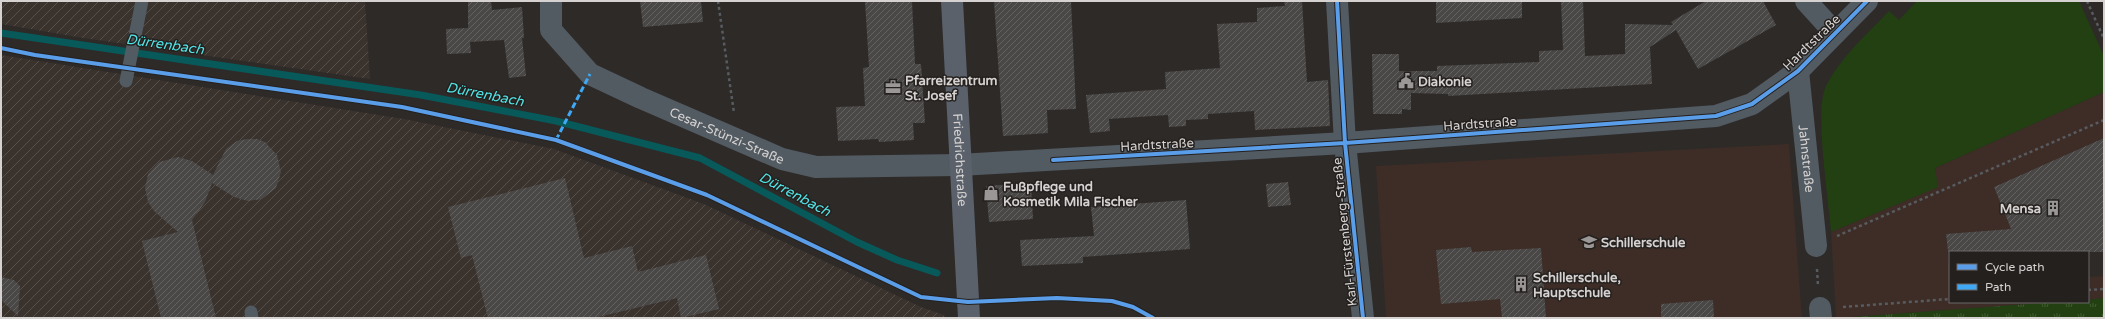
<svg xmlns="http://www.w3.org/2000/svg" width="2105" height="319" viewBox="0 0 2105 319" font-family="'Varela Round',sans-serif">
	<style>
		.industrial { fill: url(#industrial-furrows) }
		.education { fill: #3d2d26 }
		.grass { fill: url(#grass-tufts) }
		.green { fill: #234012 }
		.lines { fill: none; stroke-linecap: round; stroke-linejoin: round }
		.stream { stroke: #08595a; stroke-width: 7 }
		.building { fill: url(#building-hatch) }
		.path { stroke: #585b60; stroke-width: 2.5; stroke-dasharray: 3 3; stroke-linecap: butt }
		.service { stroke: #525a62; stroke-width: 13 }
		.minor { stroke: #525a62; stroke-width: 22 }
		.tertiary { stroke: #525a62; stroke-width: 22 }
		.primary { stroke: #5a616b; stroke-width: 22 }
		.quiet { stroke: #3fa9f5; stroke-width: 3; stroke-dasharray: 6 3; stroke-linecap: butt }
		.cycleway-casing { stroke: #24201e; stroke-width: 6 }
		.cycleway { stroke: #5a9eea; stroke-width: 4 }
		.labels { text-anchor: middle; stroke-width: 3; stroke-linejoin: round; paint-order: stroke }
		.street-label { font-size: 13px; fill: #d5d2d1; stroke: #24201e }
		.poi-label { font-size: 13px; font-weight: bold; fill: #d5d2d1; stroke: #24201e; text-anchor: start }
		.water-label { font-size: 14px; font-style: italic; fill: #51e3e5; stroke: #24201e }
	</style>
	<defs>
		<pattern id="industrial-furrows" width="10" height="10" patternUnits="userSpaceOnUse"><rect width="10" height="10" fill="#3a322d"/><path d="M-1 1l2-2M0 10L10 0M9 11l2-2" fill="none" stroke="#564f4a"/></pattern>
		<pattern id="grass-tufts" width="24" height="20" patternUnits="userSpaceOnUse"><rect width="24" height="20" fill="#234012"/><path d="M3 7l-1-3M5 7V3M7 7l1-3M15 17l-1-3M17 17v-4M19 17l1-3" fill="none" stroke="#425b33"/></pattern>
		<pattern id="building-hatch" width="6" height="6" patternUnits="userSpaceOnUse"><rect width="6" height="6" fill="#4a4847"/><path d="M-1 1l2-2M0 6l6-6M5 7l2-2" fill="none" stroke="#636260"/></pattern>
	</defs>
	<rect width="100%" height="100%" fill="#2d2a28"/>
	<path class="industrial" d="M 1,1 L 365,1 L 370,79 L 83,38 L 1,24 Z
		M 1,55 L 404,119 L 554,149 L 704,204 L 921,307 L 944,315 L 945,318 L 1,318 Z"/>
	<path class="education" d="M 2104,92 L 2104,138 L 1994,187 L 2011,229 L 1946,235 L 1950,275 L 1950,302 L 2056,302 L 1836,318 L 1831,232 L 1937,187 L 1935,168 Z
		M 1789,144 L 1802,318 L 1386,318 L 1376,166 Z
		M 2104,276 L 2104,298 L 2088,300 L 2088,277 Z"/>
	<path class="grass" d="M 2104,298 L 2104,318 L 1839,318 L 2056,302 L 2088,302 L 2088,300 Z"/>
	<path class="green" d="M 1917,1 L 2079,1 L 2104,56 L 2104,92 L 1935,168 L 1938,187 L 1831,232 C 1829,201 1814,110 1826,86 C 1841,57 1867,34 1889,11 L 1899,20 Z"/>
	<g class="lines">
		<path class="stream" d="M 1,33 L 421,95 L 556,121 L 700,158 L 857,242 L 897,260 L 937,273"/>
	</g>
	<path class="building" d="M 468,1 L 491,1 L 492,10 L 522,7 L 524,38 L 522,38 L 526,76 L 509,78 L 504,40 L 470,42 L 471,53 L 447,54 L 446,29 L 468,28 Z
		M 640,1 L 701,1 L 703,22 L 643,27 Z
		M 865,1 L 912,1 L 915,64 L 921,64 L 925,123 L 913,123 L 914,140 L 879,142 L 878,139 L 838,141 L 836,107 L 865,106 L 863,68 L 869,67 Z
		M 994,1 L 1071,1 L 1076,109 L 1047,110 L 1048,133 L 1003,136 Z
		M 1284,1 L 1302,1 L 1307,82 L 1328,80 L 1330,126 L 1255,130 L 1254,111 L 1208,114 L 1208,119 L 1186,120 L 1186,126 L 1169,127 L 1168,115 L 1109,119 L 1110,131 L 1090,133 L 1086,95 L 1166,89 L 1165,72 L 1220,68 L 1217,24 L 1257,22 L 1257,8 L 1285,6 Z
		M 1436,1 L 1522,1 L 1522,18 L 1436,23 Z
		M 1561,1 L 1583,1 L 1585,56 L 1625,54 L 1625,24 L 1673,25 L 1671,22 L 1706,1 L 1763,1 L 1776,25 L 1698,69 L 1676,30 L 1650,47 L 1652,84 L 1448,96 L 1448,94 L 1411,93 L 1411,110 L 1402,109 L 1402,114 L 1373,114 L 1372,54 L 1399,54 L 1399,71 L 1437,71 L 1437,66 L 1539,62 L 1539,51 L 1563,50 Z
		M 2104,138 L 2104,252 L 1948,252 L 1946,234 L 2011,229 L 1994,187 Z
		M 247,139 L 257,139 L 265,142 L 277,155 L 281,172 L 276,188 L 262,199 L 248,201 L 234,197 L 212,183 L 205,202 L 192,220 L 216,318 L 161,318 L 142,241 L 178,232 L 154,211 L 148,202 L 145,188 L 148,174 L 159,162 L 178,157 L 192,161 L 213,175 L 226,149 L 237,141 Z
		M 565,178 L 584,258 L 632,246 L 638,272 L 706,255 L 719,309 L 681,318 L 677,298 L 594,318 L 488,318 L 472,255 L 461,258 L 448,207 Z
		M 1288,182 L 1291,205 L 1268,207 L 1266,184 Z
		M 1031,183 L 1033,219 L 989,222 L 986,186 Z
		M 1186,200 L 1190,249 L 1083,257 L 1083,263 L 1022,266 L 1020,240 L 1094,236 L 1091,207 Z
		M 1471,247 L 1472,252 L 1541,248 L 1546,318 L 1502,318 L 1500,299 L 1441,304 L 1436,250 Z
		M 1,277 L 14,280 L 20,286 L 18,316 L 1,300 Z
		M 1713,300 L 1714,318 L 1661,318 L 1661,304 Z"/>
	<g class="lines">
		<path class="path" d="M 718,1 L 734,113
			M 2087,1 L 2104,39
			M 1837,236 L 2104,120
			M 1817,269 L 1818,286
			M 2088,290 L 2104,289
			M 1843,307 L 1950,299"/>
		<path class="service" d="M 126,81 L 142,1
			M 251,312 L 252,318"/>
		<g class="minor">
			<path id="s1" d="M 551,1 L 551,30 L 590,74 L 641,98 L 782,159 L 816,167 L 959,165"/>
			<path d="M 1337,1 L 1345,143 L 1363,318"/>
			<path d="M 1806,1 L 1835,33"/>
			<path id="s2" d="M 1798,71 L 1816,246"/>
			<path d="M 1820,308 L 1821,318"/>
		</g>
		<path class="tertiary" d="M 959,165 L 1345,143 L 1716,116 L 1752,104 L 1798,71 L 1867,1"/>
		<path class="primary" id="s3" d="M 952,1 L 969,318"/>
		<path class="quiet" d="M 556,140 L 590,74"/>
		<defs>
			<path id="cycleway" d="M 1337,1 L 1345,143 L 1363,318
				M 1,48 L 35,55 L 402,107 L 556,140 L 707,195 L 921,297 L 968,302 L 1057,298 L 1112,301 L 1133,307 L 1153,318
				M 1053,160 L 1345,143 L 1716,116 L 1752,104 L 1798,71 L 1867,1"/>
		</defs>
		<use href="#cycleway" class="cycleway-casing"/>
		<use href="#cycleway" class="cycleway"/>
	</g>
	<defs>
		<symbol id="civic-bare" viewBox="-9 -9 18 18"><path d="M-.6-6.5H3V-4.5H.6V-3L4-1V1h2V6H-6V1h2V-1L-.6-3ZM-1.2 2.5V6h2.4V2.5Z" fill="#9a9796" stroke="#24201e" stroke-width="2.5" paint-order="stroke"/></symbol>
		<symbol id="office-bare" viewBox="-9 -9 18 18"><path d="M-6-3h4V-5.5h4V-3h4V5H-6ZM-1-4.5V-3h2v-1.5ZM-6 0V1H6V0Z" fill="#9a9796" stroke="#24201e" stroke-width="2.5" paint-order="stroke"/></symbol>
		<symbol id="shop-bare" viewBox="-9 -9 18 18"><path d="M-5-2.5h2.3a2.7 3.5 0 0 1 5.4 0H5L5.5 6h-11ZM-1.5-2.5h3a1.5 2.3 0 0 0-3 0Z" fill="#9a9796" stroke="#24201e" stroke-width="2.5" paint-order="stroke"/></symbol>
		<symbol id="building-bare" viewBox="-9 -9 18 18"><path d="M-4-6H4V6H1V3H-1V6H-4ZM-2.5-4.3h1.7v1.8h-1.7ZM.8-4.3h1.7v1.8H.8ZM-2.5-1h1.7V.8h-1.7ZM.8-1h1.7V.8H.8Z" fill="#9a9796" stroke="#24201e" stroke-width="2.5" paint-order="stroke"/></symbol>
		<symbol id="school-bare" viewBox="-9 -9 18 18"><path d="M0-5L7-2L0 1L-7-2ZM-4 1L0 2.5L4 1V4Q0 6-4 4Z" fill="#9a9796" stroke="#24201e" stroke-width="2.5" paint-order="stroke"/></symbol>
	</defs>
	<g fill-rule="evenodd">
		<use href="#civic-bare" x="1395" y="70" width="22" height="22"/>
		<use href="#office-bare" x="882" y="76" width="22" height="22"/>
		<use href="#shop-bare" x="980" y="182" width="22" height="22"/>
		<use href="#building-bare" x="2042" y="197" width="22" height="22"/>
		<use href="#school-bare" x="1578" y="231" width="22" height="22"/>
		<use href="#building-bare" x="1510" y="273" width="22" height="22"/>
	</g>
	<g class="labels">
		<g class="street-label">
			<text transform="translate(1811 42) rotate(-44)" y="5">Hardtstraße</text>
			<text transform="translate(1480 123) rotate(-4)" y="5">Hardtstraße</text>
			<text dy="5" stroke="none"><textPath href="#s1" startOffset="238">Cesar-Stünzi-Straße</textPath></text>
			<text transform="translate(1157 144) rotate(-3)" y="5">Hardtstraße</text>
			<text dy="5" stroke="none"><textPath href="#s2" startOffset="88">Jahnstraße</textPath></text>
			<text dy="5" stroke="none"><textPath href="#s3" startOffset="159">Friedrichstraße</textPath></text>
			<text transform="translate(1344 232) rotate(-96)" y="5">Karl-Fürstenberg-Straße</text>
		</g>
		<g class="poi-label">
			<text x="905" y="85">Pfarreizentrum<tspan x="905" dy="15">St. Josef</tspan></text>
			<text x="1418" y="86">Diakonie</text>
			<text x="1003" y="191">Fußpflege und<tspan x="1003" dy="15">Kosmetik Mila Fischer</tspan></text>
			<text x="2041" y="213" text-anchor="end">Mensa</text>
			<text x="1601" y="247">Schillerschule</text>
			<text x="1533" y="282">Schillerschule,<tspan x="1533" dy="15">Hauptschule</tspan></text>
		</g>
		<g class="water-label">
			<text transform="translate(165 44) rotate(8)" y="5">Dürrenbach</text>
			<text transform="translate(485 94) rotate(11)" y="5">Dürrenbach</text>
			<text transform="translate(795 194) rotate(28)" y="5">Dürrenbach</text>
		</g>
	</g>
	<rect width="2105" height="319" fill="none" stroke="#d5d2d1" stroke-width="4"/>
	<rect x="1949" y="251" width="140" height="52" fill="#24201e" stroke="#6b6766"/>
	<rect x="1957" y="264" width="20" height="6" fill="#5a9eea" stroke="#6b6766"/>
	<text x="1985" y="271" font-size="12" fill="#d5d2d1">Cycle path</text>
	<rect x="1957" y="284" width="20" height="6" fill="#3fa9f5" stroke="#6b6766"/>
	<text x="1985" y="291" font-size="12" fill="#d5d2d1">Path</text>
</svg>
